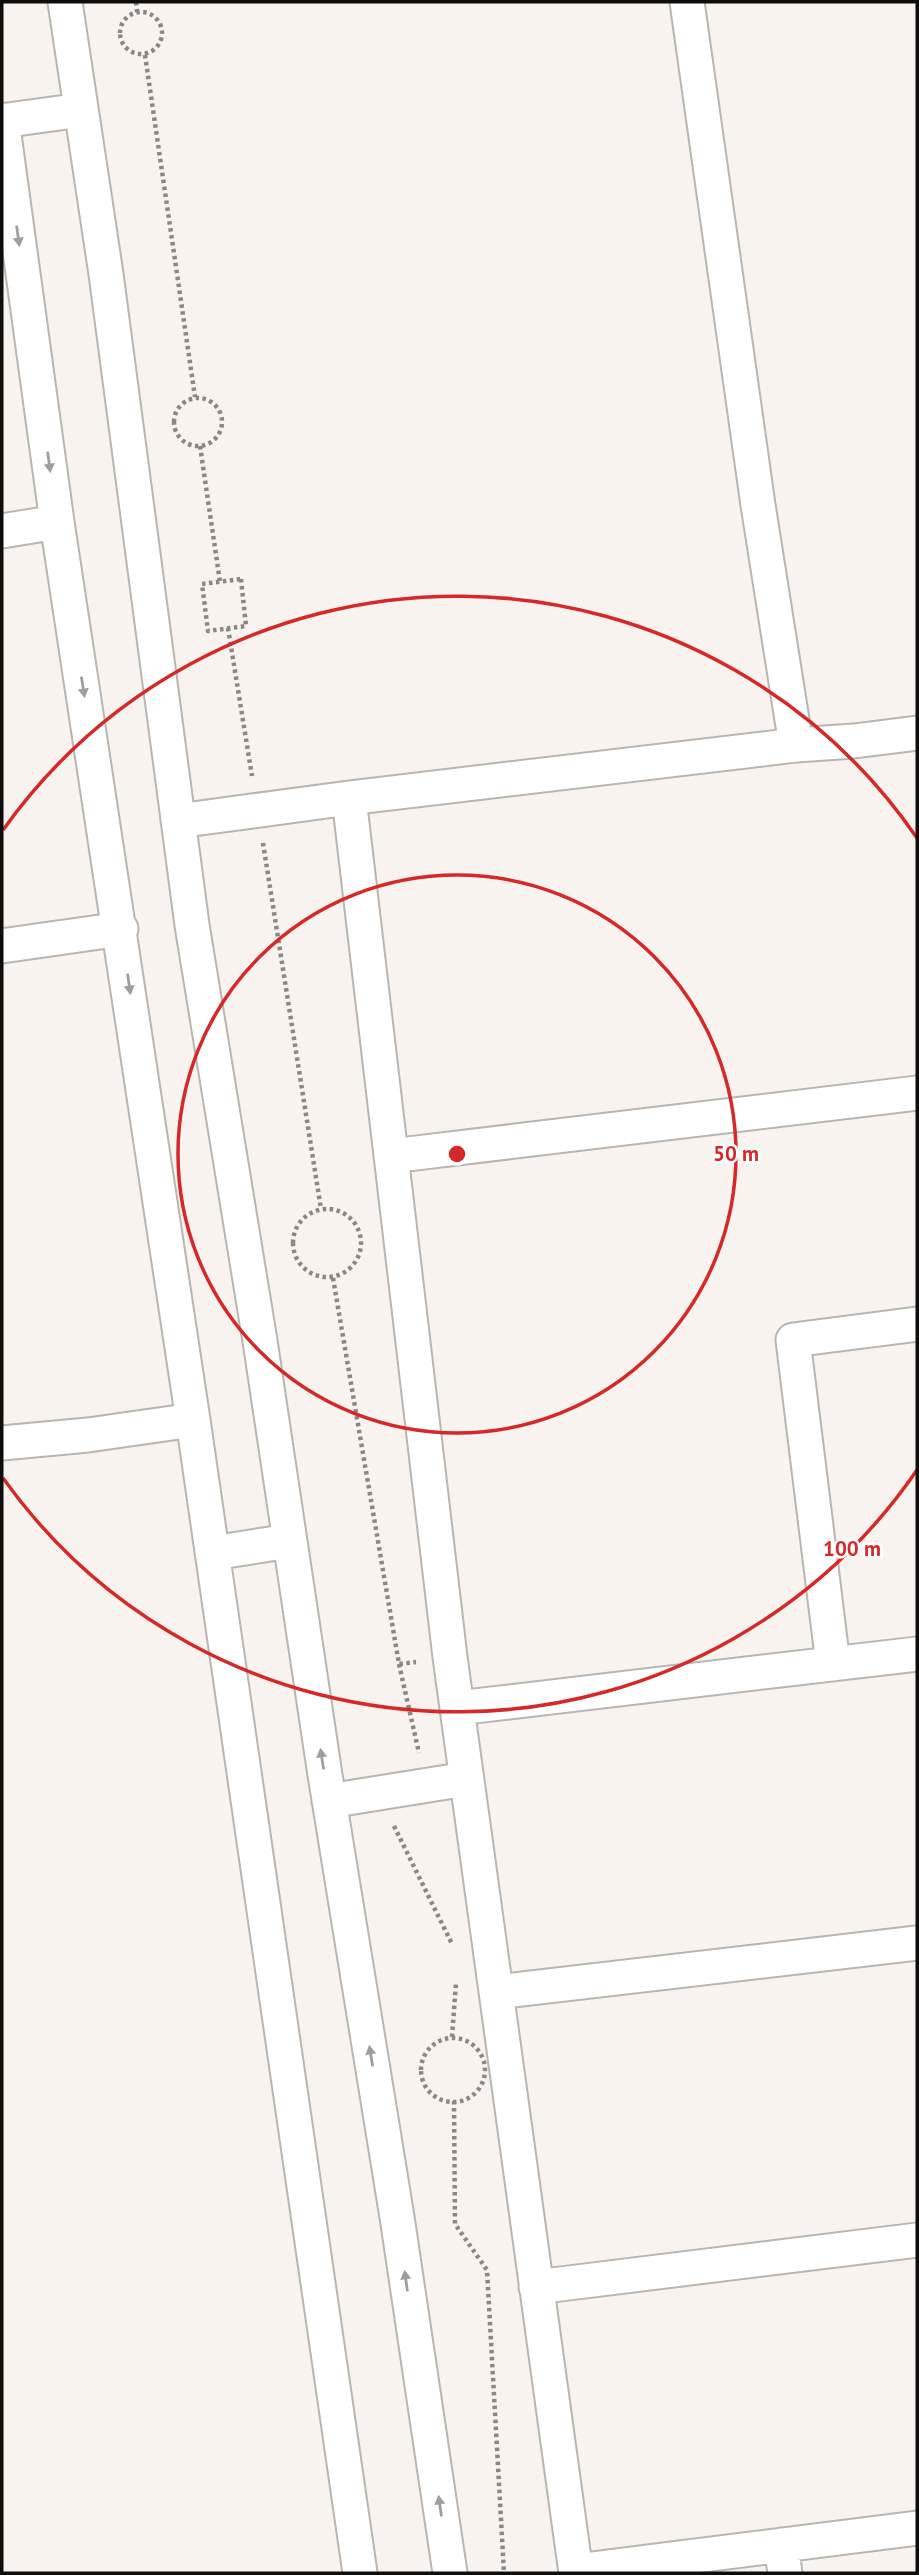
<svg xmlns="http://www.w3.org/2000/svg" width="919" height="2575" viewBox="0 0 919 2575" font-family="'PT Sans',sans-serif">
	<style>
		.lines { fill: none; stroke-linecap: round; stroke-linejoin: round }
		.minor-casing { stroke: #b9b5b0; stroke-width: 37 }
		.path { stroke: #8b8784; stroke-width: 4.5; stroke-dasharray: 3.5 3.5; stroke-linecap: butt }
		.minor { stroke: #fff; stroke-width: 33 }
		.oneway { fill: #9f9e9e }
		.ring { fill: none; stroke: #d62828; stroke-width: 3.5 }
		.centre { fill: #d62828; stroke: #fff; stroke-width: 3.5 }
		.ring-label { font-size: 21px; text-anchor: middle; font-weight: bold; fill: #d62828; stroke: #fff; stroke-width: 5; stroke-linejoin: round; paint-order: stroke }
	</style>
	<rect width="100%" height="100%" fill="#f8f3ef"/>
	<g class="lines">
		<defs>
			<path id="minor" d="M 65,2 L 106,274 L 192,925 L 260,1341 L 325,1775 L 397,2217 L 450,2573
				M 687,2 L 758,505 L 796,745
				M 2,120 L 57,522 L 193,1420 L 360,2573
				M 2,121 L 81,110
				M 2,531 L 57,522
				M 349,798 L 450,1657 L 576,2573
				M 178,821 L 349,798 L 796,745 L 854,741 L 917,733
				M 2,946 L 121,929
				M 391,1156 L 917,1093
				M 2,1443 L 88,1435 L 193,1420
				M 213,1553 L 289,1541
				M 833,1664 L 793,1340 L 917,1324
				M 457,1708 L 917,1654
				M 329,1801 L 466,1779
				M 496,1992 L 917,1943
				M 536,2287 L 917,2240
				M 781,2545 L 785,2573
				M 576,2571 L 917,2528"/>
		</defs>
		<use href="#minor" class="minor-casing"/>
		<path class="path" d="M 136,2 L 137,12
			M120 33a21 21 0 1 1 42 0a21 21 0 1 1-42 0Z
			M 145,55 L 195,397
			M174 422a24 24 0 1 1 48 0a24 24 0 1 1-48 0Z
			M 200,446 L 220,582
			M 241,579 L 246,626 L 208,631 L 202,584 Z
			M 228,628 L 252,776
			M 263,843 L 321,1209
			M293 1243a34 34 0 1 1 68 0a34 34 0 1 1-68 0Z
			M 333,1278 L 399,1664 L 416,1662
			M 399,1664 L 419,1753
			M 394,1826 L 452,1944
			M 452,2037 L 456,1983
			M421 2070a32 32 0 1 1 64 0a32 32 0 1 1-64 0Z
			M 454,2101 L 455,2224 L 487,2270 L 504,2573"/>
		<use href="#minor" class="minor"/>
	</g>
	<defs><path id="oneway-solid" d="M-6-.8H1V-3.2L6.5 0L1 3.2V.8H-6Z" transform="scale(1.75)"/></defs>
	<g class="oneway">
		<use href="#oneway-solid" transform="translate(18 236) rotate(82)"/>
		<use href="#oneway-solid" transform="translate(49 462) rotate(82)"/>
		<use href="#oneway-solid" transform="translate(83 687) rotate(81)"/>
		<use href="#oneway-solid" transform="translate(129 984) rotate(82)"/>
		<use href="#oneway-solid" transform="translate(322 1759) rotate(-99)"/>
		<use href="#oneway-solid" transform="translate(371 2056) rotate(-99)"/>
		<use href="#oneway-solid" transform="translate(406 2281) rotate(-98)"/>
		<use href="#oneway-solid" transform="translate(440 2506) rotate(-98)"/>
	</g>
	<g class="ring">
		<circle cx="457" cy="1154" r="279"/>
		<path d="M917 1470A558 558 0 0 1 3 1478M3 830A558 558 0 0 1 917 838"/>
	</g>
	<circle cx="457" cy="1154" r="10" class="centre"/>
	<g class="ring-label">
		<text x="736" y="1161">50 m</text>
		<text x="852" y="1556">100 m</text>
	</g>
	<rect width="919" height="2575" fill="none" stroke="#0f0d0c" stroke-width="7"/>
</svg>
